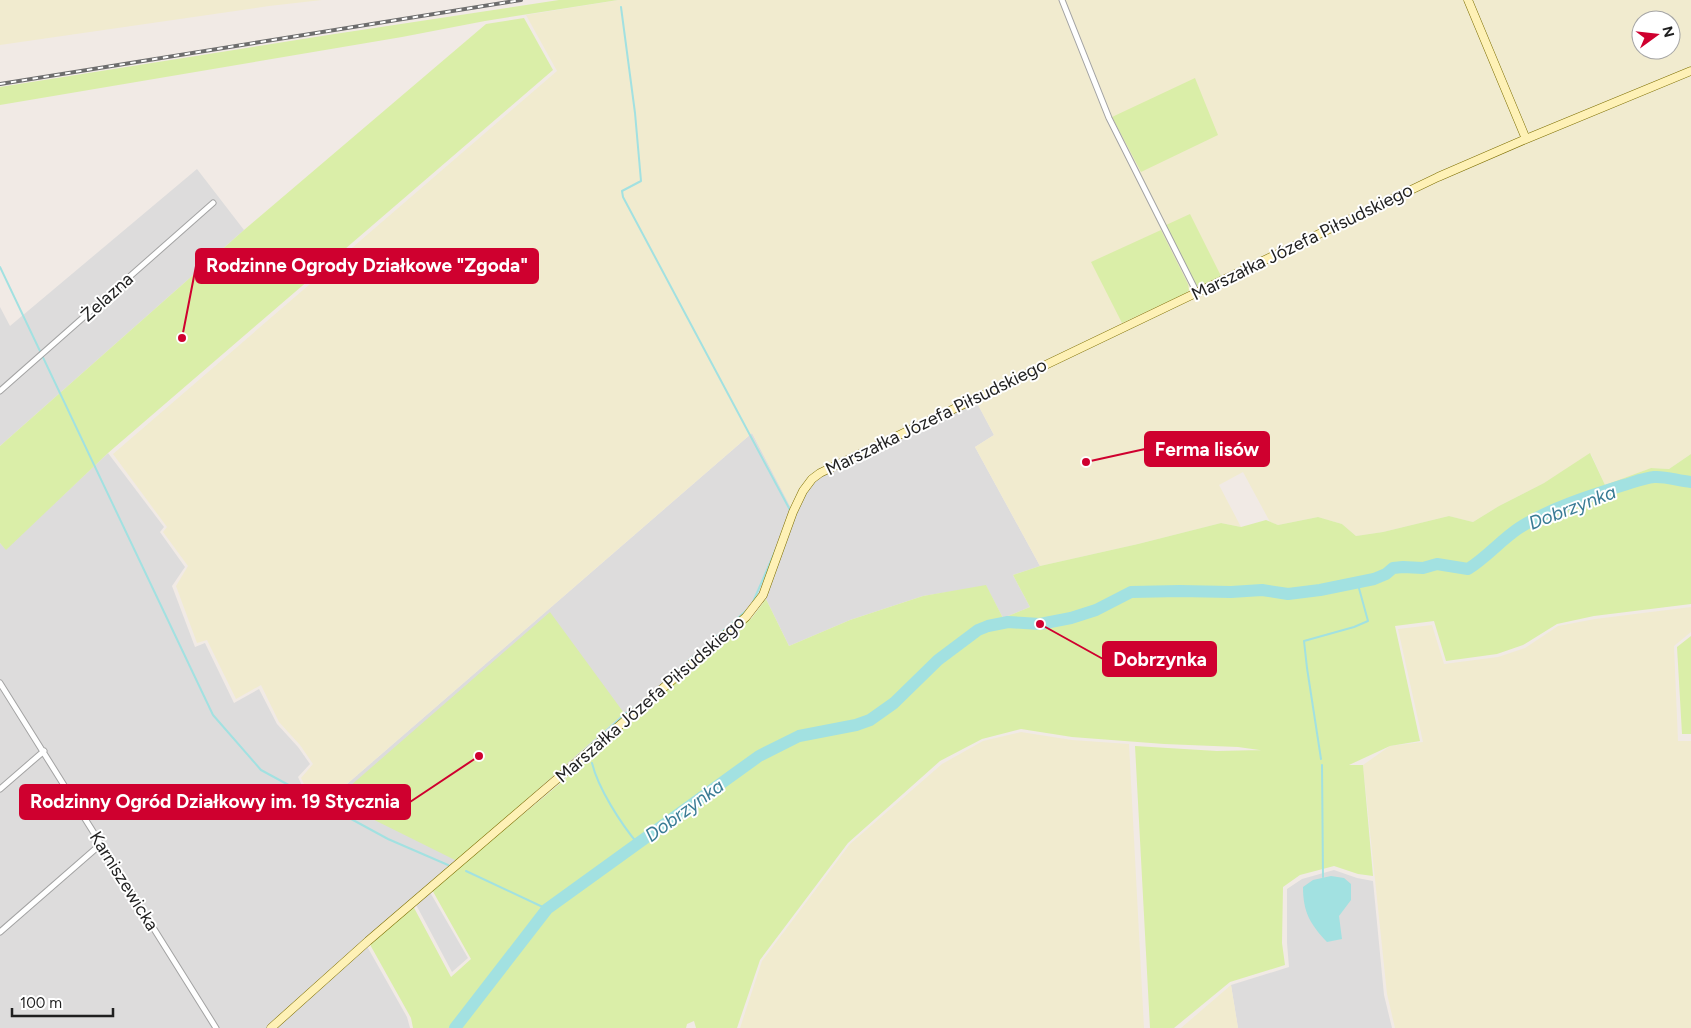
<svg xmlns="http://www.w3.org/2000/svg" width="1691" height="1028" viewBox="0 0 1691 1028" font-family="Figtree,sans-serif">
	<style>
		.residential { fill: #dddcdc }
		.farmland { fill: #f1ebcf; fill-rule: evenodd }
		.grass { fill: #daeea8 }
		.water { fill: #a2e1e1 }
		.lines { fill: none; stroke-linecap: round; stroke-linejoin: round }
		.stream { stroke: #a2e1e1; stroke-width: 2 }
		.river { stroke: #a2e1e1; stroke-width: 12 }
		.street-casing { stroke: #a3a3a3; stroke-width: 7 }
		.secondary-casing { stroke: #7d6e00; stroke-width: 9 }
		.street { stroke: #fff; stroke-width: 5 }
		.secondary { stroke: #fef1b6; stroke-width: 8 }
		.rail-casing { stroke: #6d6d6d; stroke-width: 4 }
		.rail { stroke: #fff; stroke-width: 2; stroke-dasharray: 5.5; stroke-linecap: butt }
		.labels { text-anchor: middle; stroke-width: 4; stroke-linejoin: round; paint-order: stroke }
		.street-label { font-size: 18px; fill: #1f1f1f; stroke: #fff }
		.water-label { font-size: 19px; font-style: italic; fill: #3a7c95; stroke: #fff }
		.leader { fill: none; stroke: #cf002f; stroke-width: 2 }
		.callout-dot { fill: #cf002f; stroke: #fff; stroke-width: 2 }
		.callout { fill: #cf002f; stroke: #cf002f; stroke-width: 2 }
		.callout-label { font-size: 19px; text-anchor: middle; font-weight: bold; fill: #fff }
	</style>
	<rect width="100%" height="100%" fill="#f1eae5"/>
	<path class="residential" d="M 197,169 L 244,230 L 0,446 L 0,307 L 10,326 Z
		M 975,399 L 994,435 L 975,447 L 1040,566 L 1013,575 L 1030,607 L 1003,618 L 986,586 L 923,596 L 850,620 L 789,646 L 764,595 L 746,617 L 618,733 L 541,799 L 466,858 L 340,790 L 752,433 L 793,511 L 812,479 Z
		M 108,453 L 164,527 L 160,532 L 185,567 L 172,586 L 195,647 L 205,643 L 234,703 L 259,689 L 277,724 L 298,747 L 310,764 L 298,777 L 305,792 L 320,799 L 333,792 L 339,792 L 460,859 L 427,887 L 468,958 L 452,972 L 413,899 L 364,941 L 407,1017 L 410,1028 L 0,1028 L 0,543 L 6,549 Z
		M 1334,870 L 1357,878 L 1373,881 L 1384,995 L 1392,1028 L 1238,1028 L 1231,985 L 1289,967 L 1287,943 L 1287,889 L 1302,879 Z"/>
	<path class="farmland" d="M 0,0 L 322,0 L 269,6 L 0,45 Z
		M 619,0 L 1691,0 L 1691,454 L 1669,469 L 1651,468 L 1605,485 L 1591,454 L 1544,483 L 1499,506 L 1473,522 L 1449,516 L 1383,532 L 1356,536 L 1342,524 L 1318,517 L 1278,525 L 1270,522 L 1243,472 L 1219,485 L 1241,527 L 1221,523 L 1138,544 L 1040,566 L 975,447 L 994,435 L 975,399 L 820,473 L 793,512 L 752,433 L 340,790 L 332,788 L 320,796 L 307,790 L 301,778 L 313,764 L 300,745 L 279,722 L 261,685 L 236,699 L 207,640 L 197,643 L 176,586 L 188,566 L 163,532 L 167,527 L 113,454 L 557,71 L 526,15 ZM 1641,20 L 1671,20 L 1671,50 L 1641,50 Z
		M 1691,607 L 1691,632 L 1674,646 L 1678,741 L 1691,741 L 1691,1028 L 1395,1028 L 1387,994 L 1363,765 L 1390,746 L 1423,742 L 1398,629 L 1432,625 L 1444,664 L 1498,657 L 1525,648 L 1558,626 L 1595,619 Z
		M 1021,732 L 1072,740 L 1129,744 L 1144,1028 L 740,1028 L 762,961 L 850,844 L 942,764 L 983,741 Z
		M 1231,985 L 1238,1028 L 1181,1028 Z"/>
	<path class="grass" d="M 559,0 L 618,0 L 485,21 L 402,37 L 0,105 L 0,87 L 328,35 Z
		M 524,18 L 553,70 L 108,453 L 6,550 L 0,543 L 0,446 L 244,230 L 486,24 Z
		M 1195,78 L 1218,135 L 1141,172 L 1112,117 Z
		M 1190,214 L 1221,276 L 1200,286 L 1198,286 L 1195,284 L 1166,225 Z
		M 1161,230 L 1188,284 L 1189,290 L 1186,293 L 1122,323 L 1091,262 Z
		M 1590,453 L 1605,485 L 1651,468 L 1669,469 L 1691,454 L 1691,604 L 1594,616 L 1557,624 L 1523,645 L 1497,654 L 1446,661 L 1434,621 L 1395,626 L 1420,741 L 1390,746 L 1349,765 L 1363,765 L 1373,876 L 1358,874 L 1334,866 L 1300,875 L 1283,887 L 1282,943 L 1285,965 L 1230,982 L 1174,1028 L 1150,1028 L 1135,746 L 1217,751 L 1261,750 L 1282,753 L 1238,747 L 1164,744 L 1072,737 L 1021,729 L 982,739 L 940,761 L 848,843 L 760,960 L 737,1028 L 696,1028 L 694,1021 L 687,1024 L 686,1028 L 413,1028 L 411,1018 L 368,941 L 412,904 L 451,977 L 471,959 L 431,888 C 468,857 507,828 544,797 C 613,739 679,678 746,617 L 751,619 L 766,599 L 789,646 L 850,620 L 923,596 L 986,585 L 1003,618 L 1030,607 L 1013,575 L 1040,566 L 1138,544 L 1221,523 L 1241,527 L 1266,520 L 1278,525 L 1318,517 L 1342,524 L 1356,536 L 1383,532 L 1449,516 L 1473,522 L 1499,506 L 1544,483 Z
		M 550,612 L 624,713 L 457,861 L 334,800 Z
		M 1691,636 L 1691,734 L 1682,734 L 1677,647 Z"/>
	<path class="water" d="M 1331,876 L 1344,878 L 1351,884 L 1351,900 L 1339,916 L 1342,939 L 1327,942 C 1310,924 1303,912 1303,887 L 1313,880 Z"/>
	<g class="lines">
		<path class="stream" d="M 621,7 L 635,113 L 641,181 L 622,191 L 623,197 L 790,510
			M 0,267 L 213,715 L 261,770 L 388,839 L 448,865
			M 753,602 L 776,549
			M 671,676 L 747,610
			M 583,752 L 626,713 L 638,705
			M 1321,759 L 1307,668 L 1304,641 L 1354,627 L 1368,621 L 1357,581
			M 592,763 C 598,788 621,824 638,844
			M 1322,765 L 1323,877
			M 466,871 L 547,909"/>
		<path class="river" d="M 455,1028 L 547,909 L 759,756 L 799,736 L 856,725 L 870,720 L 894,703 L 938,660 L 978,630 L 988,626 L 1008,622 L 1040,624 L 1071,618 L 1096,610 L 1131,592 L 1180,591 L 1231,592 L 1262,590 L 1288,594 L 1320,590 L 1374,579 L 1386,574 L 1393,568 L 1403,567 L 1423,568 L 1437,564 L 1468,569 C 1487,557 1501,540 1519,528 C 1550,508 1589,496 1624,485 C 1634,482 1644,478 1654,477 C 1666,476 1678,481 1691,482"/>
		<defs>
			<path id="street" d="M 1062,0 L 1109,118 L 1197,293
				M 0,391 L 213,203
				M 0,683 L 216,1028
				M 0,789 L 44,751
				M 0,932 L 101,844"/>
			<path id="secondary" d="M 1468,0 L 1526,139
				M 271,1028 L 368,941 L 746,617 L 763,595 L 793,512 L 803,491 L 812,479 L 820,473 L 1438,177 L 1526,139 L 1691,71"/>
		</defs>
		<use href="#street" class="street-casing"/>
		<use href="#secondary" class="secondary-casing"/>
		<use href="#street" class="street"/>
		<use href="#secondary" class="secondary"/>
		<defs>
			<path id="rail" d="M 0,84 L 521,0"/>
		</defs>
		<use href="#rail" class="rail-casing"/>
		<use href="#rail" class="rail"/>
	</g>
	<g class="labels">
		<g class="street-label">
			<text transform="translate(1302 242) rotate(-26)" y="6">Marszałka Józefa Piłsudskiego</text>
			<text transform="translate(107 297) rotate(-42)" y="6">Żelazna</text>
			<text transform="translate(936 417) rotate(-26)" y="6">Marszałka Józefa Piłsudskiego</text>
			<text transform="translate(650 699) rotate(-41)" y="6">Marszałka Józefa Piłsudskiego</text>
			<text transform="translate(124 881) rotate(58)" y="6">Karniszewicka</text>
		</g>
		<g class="water-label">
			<text transform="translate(1572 507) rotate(-21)" y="7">Dobrzynka</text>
			<text transform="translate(684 810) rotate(-36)" y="7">Dobrzynka</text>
		</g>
	</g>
	<path class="leader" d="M182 338L196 266M1086 462L1145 449M1040 624L1103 659M479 756L410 802"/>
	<g class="callout-dot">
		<circle cx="182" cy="338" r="5"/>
		<circle cx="1086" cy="462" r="5"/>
		<circle cx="1040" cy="624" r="5"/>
		<circle cx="479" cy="756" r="5"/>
	</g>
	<g class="callout">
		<rect x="196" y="249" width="342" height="34" rx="5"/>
		<rect x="1145" y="432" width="124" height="34" rx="5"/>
		<rect x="1103" y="642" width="113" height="34" rx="5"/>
		<rect x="20" y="785" width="390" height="34" rx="5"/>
	</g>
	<g class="callout-label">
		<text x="367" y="272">Rodzinne Ogrody Działkowe "Zgoda"</text>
		<text x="1207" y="456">Ferma lisów</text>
		<text x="1160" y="666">Dobrzynka</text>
		<text x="215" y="808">Rodzinny Ogród Działkowy im. 19 Stycznia</text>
	</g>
	<g transform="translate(1656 35) rotate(75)"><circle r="24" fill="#ffffff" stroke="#a5a5a5"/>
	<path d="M0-4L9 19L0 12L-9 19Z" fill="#cf002f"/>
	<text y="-8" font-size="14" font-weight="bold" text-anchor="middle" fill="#1f1f1f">N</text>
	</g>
	<path d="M12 1008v8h101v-8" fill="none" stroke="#1f1f1f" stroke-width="2.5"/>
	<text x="20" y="1008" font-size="15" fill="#1f1f1f" stroke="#ffffff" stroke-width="4" paint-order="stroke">100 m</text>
</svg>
